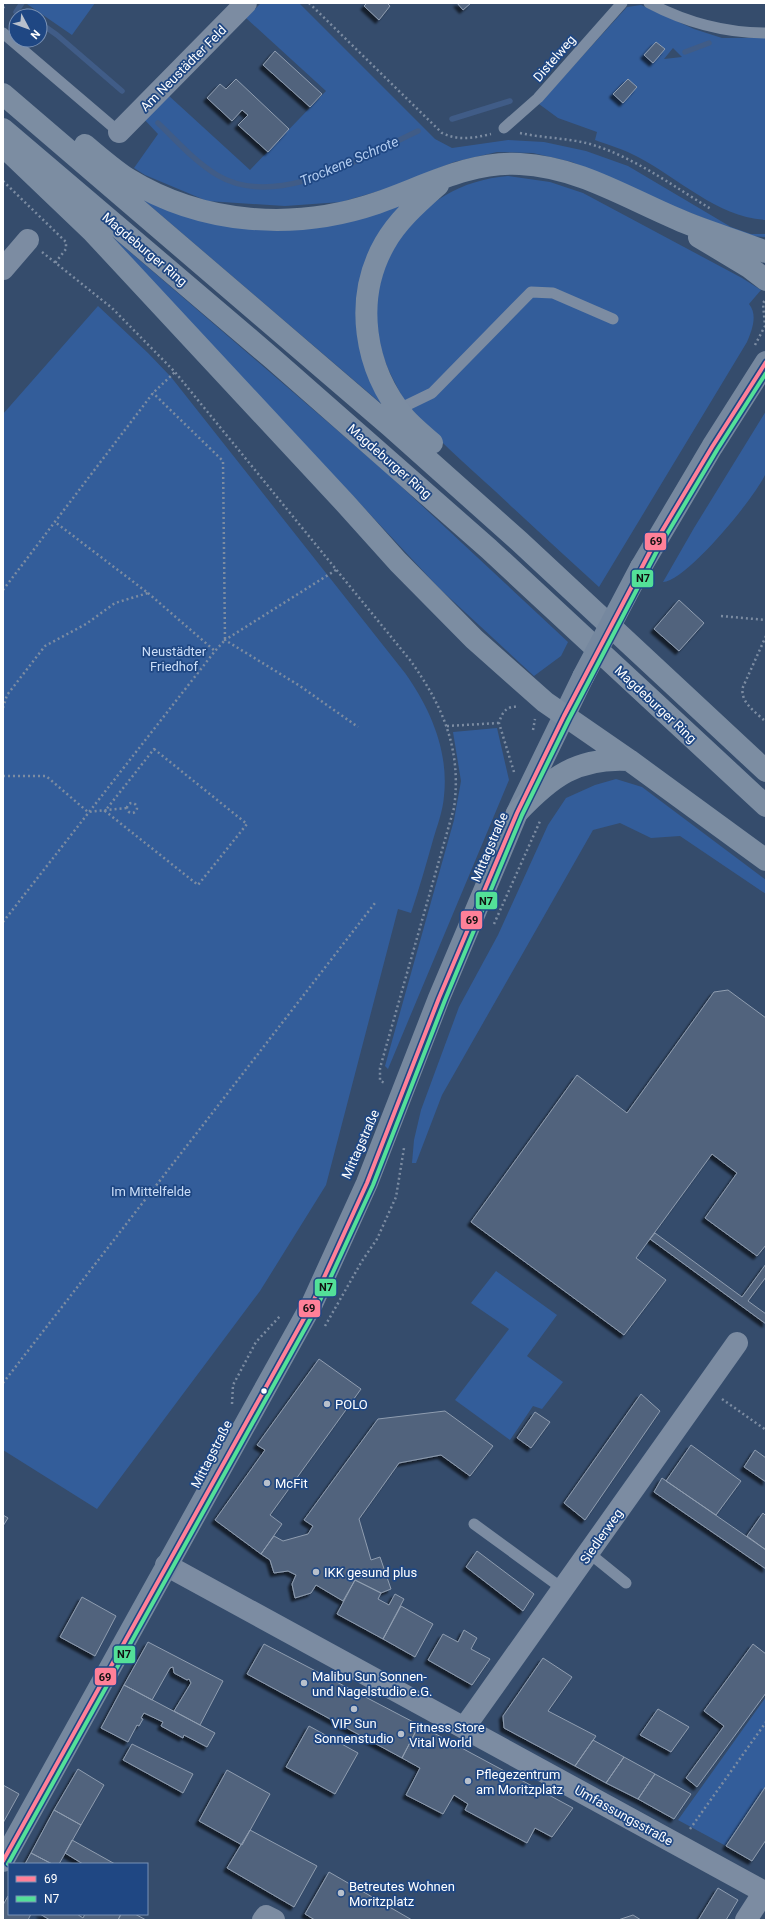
<svg xmlns="http://www.w3.org/2000/svg" width="769" height="1923" viewBox="0 0 769 1923" font-family="Roboto,sans-serif">
	<style>
		.green { fill: #335d9a; fill-rule: evenodd }
		.lines { fill: none; stroke-linecap: round; stroke-linejoin: round }
		.stream { stroke: #405c87; stroke-width: 5.5 }
		.building { fill: #51637d; stroke: #8f9db0; filter: url(#shadow) }
		.path { stroke: #7c8ca2; stroke-width: 2.5; stroke-dasharray: 2 3; stroke-linecap: butt }
		.lane { stroke: #7c8ca2; stroke-width: 11 }
		.street { stroke: #7c8ca2; stroke-width: 22 }
		.secondary { stroke: #76889f; stroke-width: 22 }
		.highway { stroke: #7c8da2; stroke-width: 22 }
		.secondary-bridge { stroke: #76889f; stroke-width: 22 }
		.bus-1-casing { stroke: #1f4783; stroke-width: 7 }
		.bus-2-casing { stroke: #1f4783; stroke-width: 7 }
		.bus-1 { stroke: #ff8098; stroke-width: 4 }
		.bus-2 { stroke: #53e098; stroke-width: 4 }
		.bus-dot { fill: #fff; stroke: #1f4783; stroke-width: 1.5 }
		.poi-dot { fill: #b8c0cc; stroke: #1f4783; stroke-width: 1.5 }
		.labels { text-anchor: middle; stroke-width: 3.5; stroke-linejoin: round; paint-order: stroke }
		.street-label { font-size: 13px; fill: #fff; stroke: #1f4783 }
		.park-label { font-size: 13px; fill: #caddf7; stroke: #1f4783 }
		.poi-label { font-size: 13px; fill: #fff; stroke: #1f4783; text-anchor: start }
		.water-label { font-size: 14px; font-style: italic; fill: #b2ccf0; stroke: #1f4783 }
		.line-badge { stroke: #1f4783; stroke-width: 1.5 }
		.pale-badge-label { font-size: 11px; text-anchor: middle; font-weight: bold; fill: #111 }
	</style>
	<defs>
		<filter id="shadow"><feDropShadow dx="-3.5" dy="3.5" stdDeviation="1" flood-color="#0009"/></filter>
	</defs>
	<rect width="100%" height="100%" fill="#354c6c"/>
	<path class="green" d="M 27,3 L 95,3 L 72,35 L 27,4 Z
		M 261,3 L 299,3 L 435,139 L 452,148 L 508,140 L 544,142 L 586,151 L 628,166 L 731,227 L 751,234 L 766,234 L 766,237 L 749,236 L 658,200 L 572,162 L 533,153 L 497,152 L 454,162 L 389,188 L 341,202 L 285,206 L 207,201 L 145,175 L 134,168 L 158,134 L 143,118 L 168,95 L 250,170 L 326,91 L 246,18 Z
		M 641,5 L 694,29 L 722,38 L 766,38 L 766,220 C 717,217 680,179 638,157 C 625,150 609,145 595,140 L 597,132 L 558,118 L 539,104 L 627,7 ZM 673,48 L 682,57 L 664,59 Z
		M 508,176 L 550,182 L 583,193 L 742,278 L 761,290 L 749,304 C 758,315 752,330 747,342 L 599,587 C 564,555 529,523 495,491 C 464,463 433,436 407,404 C 402,398 399,390 395,383 C 370,338 370,288 397,243 C 423,202 461,180 508,176 Z
		M 134,192 L 203,219 L 411,198 L 366,263 L 391,412 Z
		M 100,226 L 388,474 L 568,642 L 561,656 L 534,676 L 440,589 Z
		M 98,306 L 148,353 L 171,377 L 405,673 C 430,708 449,751 444,796 C 443,811 437,826 433,840 C 426,865 419,889 411,913 L 398,909 L 326,1185 L 260,1291 L 97,1509 L 3,1450 L 3,414 Z
		M 766,411 C 766,421 768,468 765,475 C 755,497 687,581 663,582 L 694,528 Z
		M 497,728 L 509,780 L 388,1069 L 385,1066 L 454,820 L 461,781 L 453,732 Z
		M 616,779 L 642,787 L 766,880 L 766,894 L 680,836 L 651,838 L 620,823 L 593,830 L 442,1095 L 416,1163 L 412,1163 L 414,1140 L 421,1110 L 459,1007 L 498,935 L 548,825 L 566,798 L 595,785 Z
		M 496,1271 L 557,1315 L 527,1356 L 563,1382 L 542,1409 L 533,1406 L 510,1440 L 455,1400 L 509,1329 L 471,1303 Z
		M 766,1697 L 766,1786 L 726,1846 L 678,1820 Z"/>
	<g class="lines">
		<path class="stream" d="M 22,3 L 16,12 L 27,16
			M 40,23 L 57,35 L 122,91
			M 685,52 L 709,43
			M 452,119 L 510,101
			M 158,123 C 176,140 195,162 217,175 C 277,211 362,157 418,131"/>
	</g>
	<path class="building" d="M 367,3 L 387,3 L 390,6 L 379,20 L 364,6 Z
		M 457,3 L 471,3 L 463,10 Z
		M 656,42 L 665,49 L 653,63 L 644,55 Z
		M 275,51 L 322,94 L 310,107 L 263,65 Z
		M 236,79 L 289,129 L 268,152 L 238,125 L 248,115 L 242,110 L 232,121 L 207,98 L 220,84 L 226,89 Z
		M 628,79 L 637,87 L 623,103 L 613,94 Z
		M 679,600 L 704,623 L 679,651 L 654,629 Z
		M 728,990 L 766,1018 L 766,1245 L 757,1256 L 705,1218 L 737,1173 L 712,1154 L 636,1258 L 666,1280 L 624,1335 L 471,1222 L 577,1075 L 627,1113 L 714,992 Z
		M 655,1233 L 742,1297 L 766,1264 L 766,1277 L 748,1301 L 766,1314 L 766,1324 L 650,1239 Z
		M 319,1359 L 361,1389 L 270,1515 L 282,1524 L 261,1554 L 215,1520 L 265,1450 L 257,1445 Z
		M 641,1394 L 660,1411 L 585,1520 L 564,1503 Z
		M 445,1411 L 493,1446 L 470,1476 L 441,1455 L 399,1463 L 359,1519 L 371,1560 L 380,1557 L 391,1589 L 381,1593 L 355,1580 L 343,1601 L 316,1585 L 311,1593 L 295,1598 L 292,1584 L 296,1575 L 288,1571 L 274,1573 L 270,1560 L 261,1554 L 274,1536 L 283,1541 L 308,1534 L 313,1526 L 304,1520 L 378,1419 Z
		M 535,1412 L 550,1422 L 531,1448 L 517,1438 Z
		M 691,1445 L 741,1481 L 716,1515 L 666,1481 Z
		M 755,1450 L 766,1458 L 766,1482 L 744,1467 Z
		M 662,1478 L 766,1550 L 766,1569 L 654,1492 Z
		M 763,1513 L 766,1516 L 766,1550 L 747,1536 Z
		M 3,1515 L 8,1518 L 3,1526 Z
		M 477,1551 L 534,1594 L 523,1611 L 466,1567 Z
		M 355,1580 L 381,1593 L 378,1599 L 389,1605 L 395,1594 L 404,1599 L 383,1639 L 337,1614 Z
		M 82,1597 L 116,1616 L 95,1656 L 60,1637 Z
		M 401,1606 L 433,1624 L 415,1657 L 383,1639 Z
		M 464,1630 L 477,1638 L 471,1649 L 490,1659 L 472,1685 L 428,1660 L 443,1634 L 458,1642 Z
		M 148,1642 L 223,1681 L 200,1725 L 174,1711 L 191,1683 L 189,1679 L 187,1680 L 174,1673 L 173,1667 L 170,1668 L 152,1700 L 124,1685 Z
		M 264,1644 L 419,1725 L 402,1758 L 247,1674 Z
		M 753,1644 L 766,1654 L 766,1693 L 697,1787 L 686,1778 L 724,1726 L 704,1711 Z
		M 543,1658 L 572,1677 L 548,1711 L 596,1736 L 575,1766 L 504,1728 L 503,1716 Z
		M 124,1685 L 215,1733 L 207,1747 L 184,1735 L 183,1738 L 161,1726 L 163,1722 L 144,1713 L 141,1718 L 143,1719 L 139,1726 L 137,1725 L 128,1742 L 101,1728 Z
		M 658,1709 L 689,1727 L 671,1752 L 640,1735 Z
		M 419,1725 L 573,1808 L 552,1837 L 535,1828 L 527,1843 L 465,1810 L 468,1804 L 454,1795 L 443,1814 L 406,1795 L 420,1768 L 402,1758 Z
		M 309,1726 L 358,1753 L 335,1794 L 286,1767 Z
		M 593,1740 L 624,1757 L 606,1783 L 575,1766 Z
		M 132,1744 L 193,1774 L 183,1793 L 123,1760 Z
		M 624,1757 L 655,1774 L 638,1799 L 606,1783 Z
		M 78,1769 L 104,1785 L 81,1825 L 54,1810 Z
		M 227,1770 L 270,1794 L 242,1845 L 199,1821 Z
		M 655,1774 L 691,1794 L 674,1819 L 638,1799 Z
		M 3,1785 L 19,1794 L 3,1823 Z
		M 766,1786 L 766,1840 L 752,1861 L 726,1846 Z
		M 54,1810 L 81,1825 L 59,1864 L 52,1864 L 31,1853 Z
		M 250,1830 L 317,1866 L 294,1907 L 227,1868 Z
		M 72,1840 L 115,1864 L 83,1864 L 65,1853 Z
		M 31,1853 L 52,1864 L 25,1864 Z
		M 329,1872 L 412,1920 L 315,1920 L 305,1914 Z
		M 718,1888 L 738,1900 L 726,1920 L 700,1920 L 699,1919 Z
		M 8,1896 L 9,1914 L 31,1914 L 28,1920 L 3,1920 L 3,1905 Z
		M 40,1914 L 77,1914 L 83,1918 L 85,1914 L 121,1914 L 118,1920 L 50,1920 Z
		M 121,1914 L 135,1914 L 146,1920 L 118,1920 Z
		M 633,1915 L 641,1920 L 618,1920 Z"/>
	<g class="lines">
		<path class="path" d="M 309,3 L 442,133 C 458,141 474,138 491,134
			M 3,8 L 6,3
			M 520,133 C 543,138 567,138 590,144 C 634,157 673,186 711,209
			M 3,181 L 66,242 L 66,249 L 55,263
			M 42,252 L 112,308 L 175,372 L 410,660 C 443,706 462,750 454,808 L 380,1068 L 380,1081 L 385,1083
			M 755,345 L 765,326 L 763,303 L 766,299
			M 336,570 L 225,640 L 300,686 L 358,727
			M 3,590 L 153,393 L 175,372
			M 148,593 L 215,651
			M 721,616 L 766,620
			M 766,636 L 743,687 C 739,702 757,713 766,722
			M 3,708 L 7,695 L 45,646 L 86,624 L 115,603 L 148,593 L 55,522
			M 447,726 L 499,723
			M 533,730 L 535,719
			M 154,749 L 247,824 L 198,885 L 105,811 Z
			M 514,772 L 499,723 C 502,712 507,705 519,707
			M 3,776 L 46,776 L 88,812 L 127,808
			M127 808a5 5 0 1 1 10 0a5 5 0 1 1-10 0Z
			M 3,922 L 215,651 L 225,640 L 223,461 L 153,393
			M 494,924 L 541,819
			M 325,1326 L 362,1261 L 377,1239 L 396,1197 L 404,1148
			M 3,1383 L 375,903
			M 722,1399 L 766,1430
			M 232,1404 L 233,1385 L 256,1342 L 281,1315
			M 690,1829 L 766,1722"/>
		<path class="lane" d="M 649,3 C 685,22 725,33 766,33
			M 3,33 L 119,132
			M 504,128 L 538,98 L 622,3
			M 399,409 L 432,393 L 531,292 L 553,293 L 613,319
			M 474,1524 L 563,1589
			M 589,1553 L 626,1583"/>
		<path class="street" d="M 119,132 L 246,3
			M 3,269 L 28,240
			M 166,1565 L 766,1893
			M 464,1728 L 737,1343
			M 263,1920 L 266,1916 L 274,1920
			M 746,1920 L 764,1892"/>
		<path class="secondary" d="M 641,567 L 712,447 L 766,362
			M 3,1861 L 312,1304 L 367,1183 L 439,998 L 517,813 L 583,677"/>
		<path class="highway" d="M 3,94 L 390,426 L 519,541 L 766,771
			M 3,129 L 273,359 L 489,549 L 766,806
			M 85,145 C 99,157 113,169 128,179 C 203,225 295,231 377,203 C 424,187 469,161 520,164 C 578,167 625,197 677,219 C 706,232 737,240 766,252
			M 3,146 L 92,231 L 345,503 L 398,562 L 474,639 L 545,702 L 629,760 L 766,860
			M 699,237 L 749,267 L 766,280
			M 432,443 C 423,435 413,427 405,418 C 364,369 353,299 385,243 C 398,220 419,202 438,185
			M 517,813 C 551,777 577,757 629,760"/>
		<path class="secondary-bridge" d="M 583,677 L 641,567"/>
		<defs>
			<path id="bus-1" d="M 3,1861 L 312,1304 L 367,1183 L 439,998 L 517,813 L 564,716 L 653,546 L 712,447 L 766,362"/>
			<path id="bus-2" d="M 8,1864 L 317,1307 L 373,1185 L 445,1000 L 522,815 L 569,719 L 658,549 L 717,450 L 766,373"/>
		</defs>
		<use href="#bus-1" class="bus-1-casing"/>
		<use href="#bus-2" class="bus-2-casing"/>
		<use href="#bus-1" class="bus-1"/>
		<use href="#bus-2" class="bus-2"/>
	</g>
	<circle class="bus-dot" cx="264" cy="1391" r="3.5"/>
	<g class="poi-dot">
		<circle cx="327" cy="1404" r="4"/>
		<circle cx="267" cy="1483" r="4"/>
		<circle cx="316" cy="1572" r="4"/>
		<circle cx="304" cy="1683" r="4"/>
		<circle cx="354" cy="1709" r="4"/>
		<circle cx="401" cy="1734" r="4"/>
		<circle cx="468" cy="1781" r="4"/>
		<circle cx="341" cy="1893" r="4"/>
	</g>
	<g class="labels">
		<g class="street-label">
			<text transform="translate(554 58) rotate(-49)" y="5">Distelweg</text>
			<text transform="translate(183 68) rotate(-45)" y="5">Am Neustädter Feld</text>
			<text transform="translate(145 249) rotate(40)" y="5">Magdeburger Ring</text>
			<text transform="translate(390 461) rotate(41)" y="5">Magdeburger Ring</text>
			<text transform="translate(656 704) rotate(43)" y="5">Magdeburger Ring</text>
			<text transform="translate(489 847) rotate(-67)" y="5">Mittagstraße</text>
			<text transform="translate(360 1144) rotate(-66)" y="5">Mittagstraße</text>
			<text transform="translate(211 1454) rotate(-63)" y="5">Mittagstraße</text>
			<text transform="translate(601 1536) rotate(-55)" y="5">Siedlerweg</text>
			<text transform="translate(624 1815) rotate(29)" y="5">Umfassungsstraße</text>
		</g>
		<g class="park-label">
			<text x="174" y="656">Neustädter<tspan x="174" dy="15">Friedhof</tspan></text>
			<text x="151" y="1196">Im Mittelfelde</text>
		</g>
		<g class="poi-label">
			<text x="335" y="1409">POLO</text>
			<text x="275" y="1488">McFit</text>
			<text x="324" y="1577">IKK gesund plus</text>
			<text x="312" y="1681">Malibu Sun Sonnen-<tspan x="312" dy="15">und Nagelstudio e.G.</tspan></text>
			<text x="354" y="1728" text-anchor="middle">VIP Sun<tspan x="354" dy="15">Sonnenstudio</tspan></text>
			<text x="409" y="1732">Fitness Store<tspan x="409" dy="15">Vital World</tspan></text>
			<text x="476" y="1779">Pflegezentrum<tspan x="476" dy="15">am Moritzplatz</tspan></text>
			<text x="349" y="1891">Betreutes Wohnen<tspan x="349" dy="15">Moritzplatz</tspan></text>
		</g>
		<g class="water-label">
			<text transform="translate(349 161) rotate(-23)" y="5">Trockene Schrote</text>
		</g>
	</g>
	<g class="line-badge">
		<rect x="644" y="532" width="23" height="19" rx="4" fill="#ff8098"/>
		<rect x="631" y="569" width="23" height="19" rx="4" fill="#53e098"/>
		<rect x="475" y="891" width="23" height="19" rx="4" fill="#53e098"/>
		<rect x="460" y="910" width="23" height="20" rx="4" fill="#ff8098"/>
		<rect x="314" y="1278" width="23" height="19" rx="4" fill="#53e098"/>
		<rect x="298" y="1299" width="23" height="19" rx="4" fill="#ff8098"/>
		<rect x="113" y="1645" width="23" height="19" rx="4" fill="#53e098"/>
		<rect x="94" y="1667" width="23" height="19" rx="4" fill="#ff8098"/>
	</g>
	<g class="pale-badge-label">
		<text x="656" y="545">69</text>
		<text x="643" y="582">N7</text>
		<text x="486" y="905">N7</text>
		<text x="472" y="924">69</text>
		<text x="326" y="1291">N7</text>
		<text x="309" y="1312">69</text>
		<text x="124" y="1658">N7</text>
		<text x="105" y="1681">69</text>
	</g>
	<rect width="769" height="1923" fill="none" stroke="#ffffff" stroke-width="8"/>
	<rect x="8" y="1863" width="140" height="52" fill="#1f4783" stroke="#7991b5"/>
	<rect x="16" y="1876" width="20" height="6" fill="#ff8098" stroke="#7991b5"/>
	<text x="44" y="1883" font-size="12" fill="#ffffff">69</text>
	<rect x="16" y="1896" width="20" height="6" fill="#53e098" stroke="#7991b5"/>
	<text x="44" y="1903" font-size="12" fill="#ffffff">N7</text>
	<g transform="translate(28 28) rotate(131)"><circle r="19" fill="#1f4783" stroke="#7991b5"/>
	<path d="M0-3L7 15L0 10L-7 15Z" fill="#b8c0cc"/>
	<text y="-6" font-size="11" font-weight="bold" text-anchor="middle" fill="#ffffff">N</text>
	</g>
</svg>
